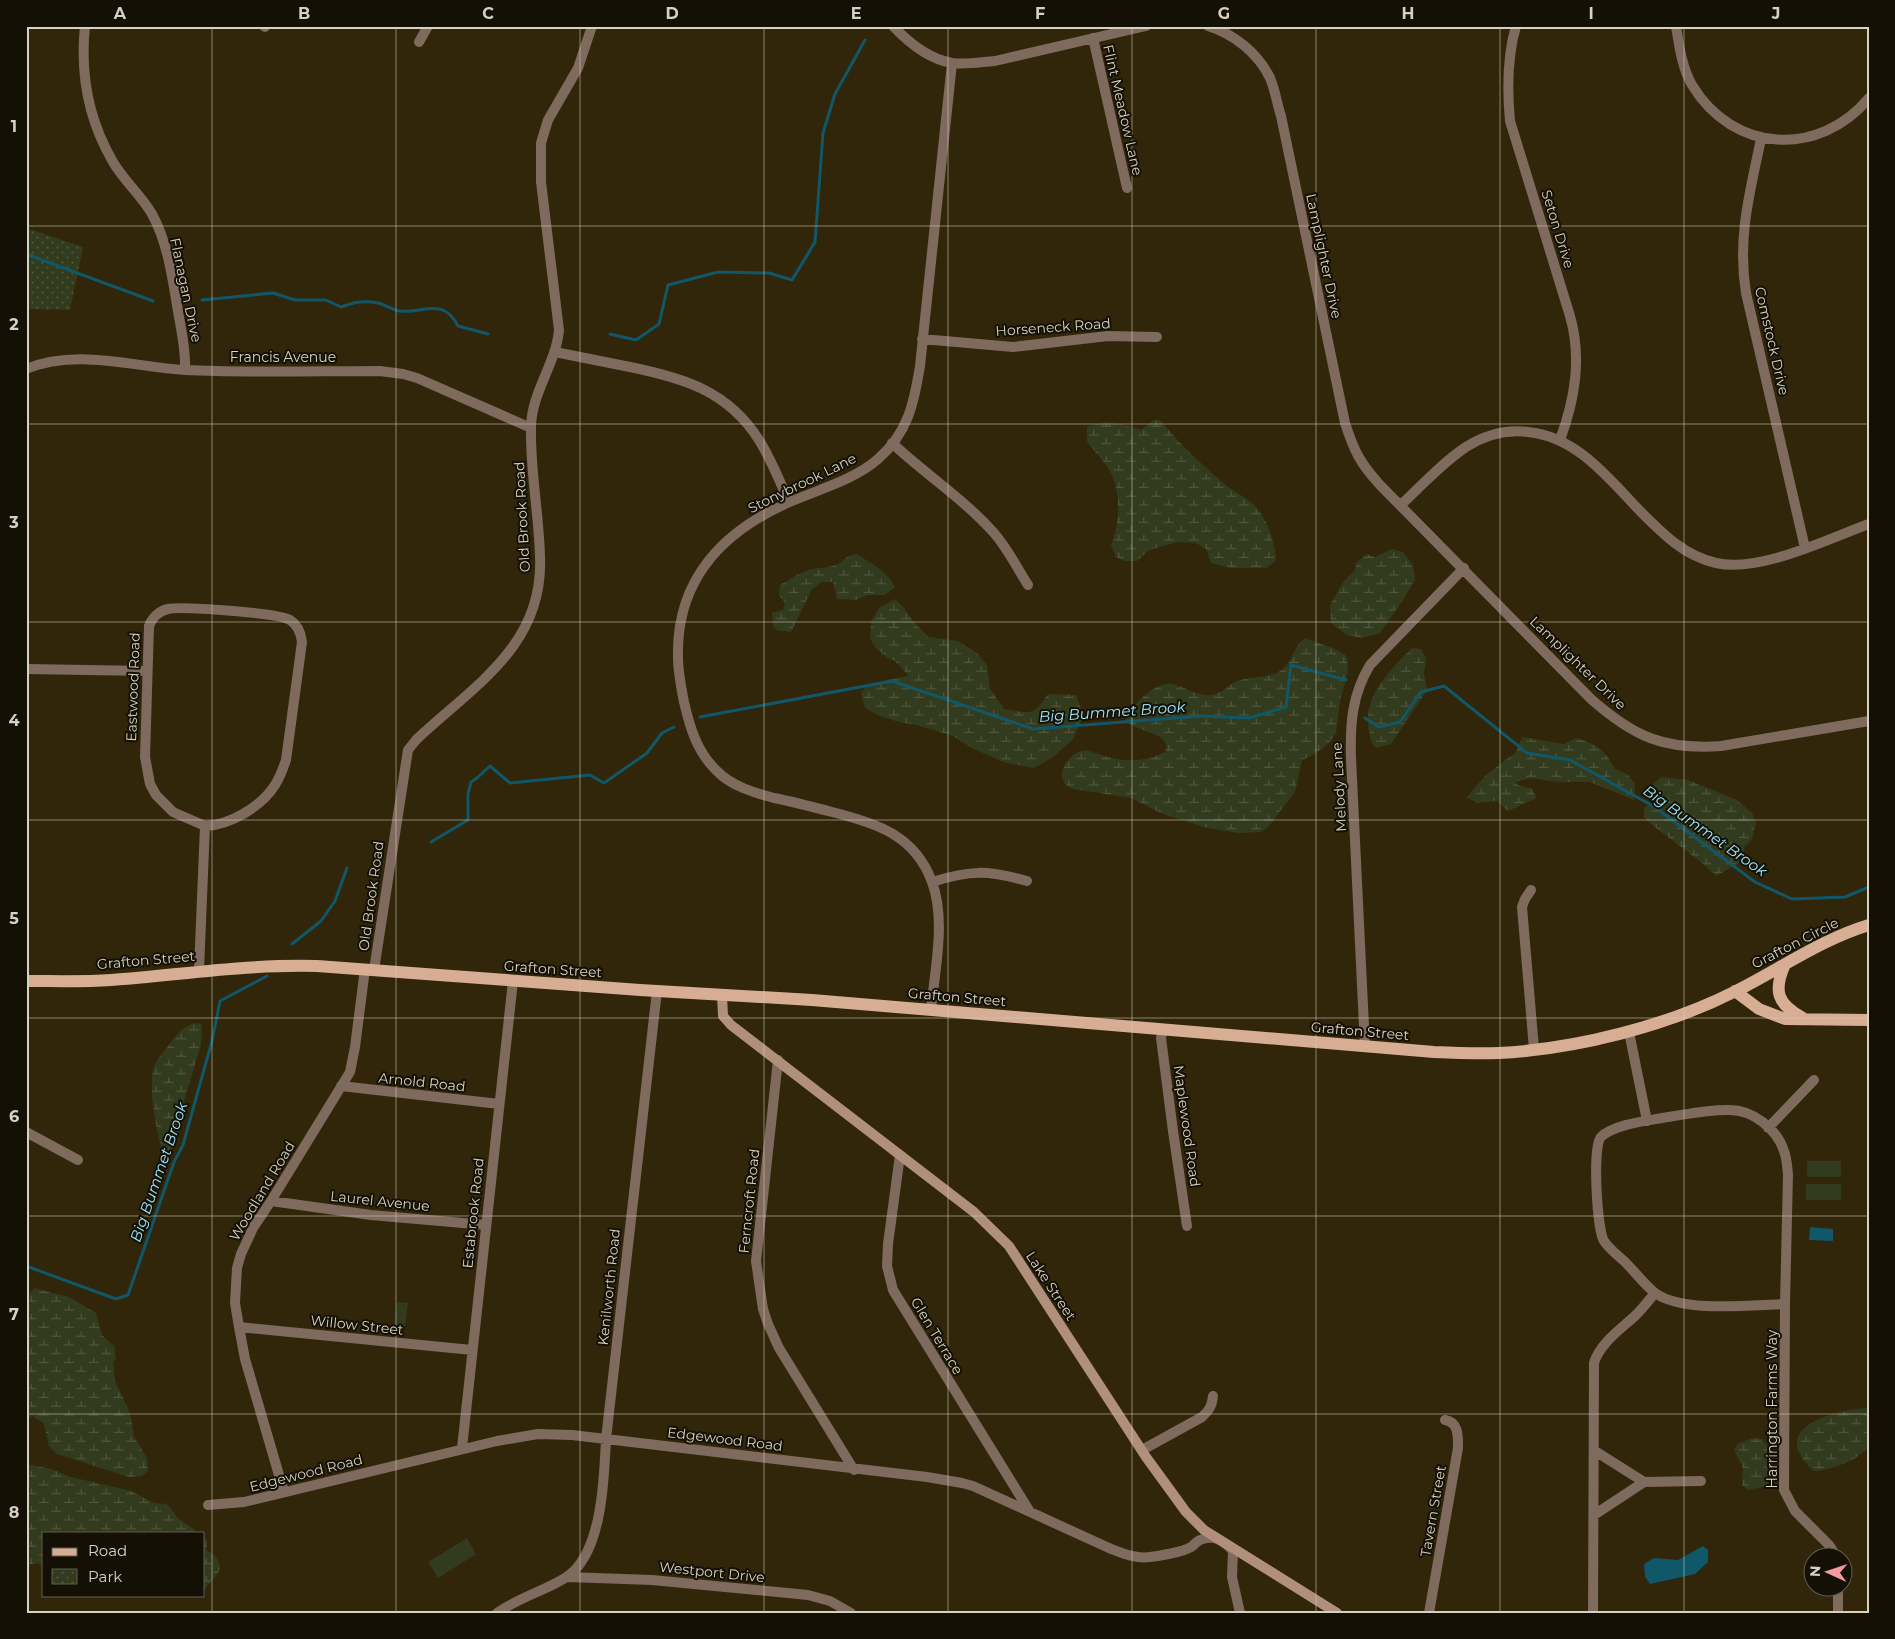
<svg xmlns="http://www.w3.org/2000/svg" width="1895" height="1639" viewBox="0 0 1895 1639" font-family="Montserrat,sans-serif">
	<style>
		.wetland { fill: url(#wetland-marsh) }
		.park { fill: url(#park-dots) }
		.garden { fill: #323b1d }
		.water { fill: #105769 }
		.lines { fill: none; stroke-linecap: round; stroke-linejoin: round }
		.stream { stroke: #105769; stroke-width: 3 }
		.street { stroke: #7f6a5e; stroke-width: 10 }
		.secondary { stroke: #b0907c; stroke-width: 10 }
		.primary { stroke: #d7ad94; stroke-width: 12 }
		.grid { fill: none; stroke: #d7d1c0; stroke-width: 1; stroke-opacity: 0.55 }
		.labels { text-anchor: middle; stroke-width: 4; stroke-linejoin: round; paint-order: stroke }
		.street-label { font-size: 14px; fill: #d7d1c0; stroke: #141005 }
		.water-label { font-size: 15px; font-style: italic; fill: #9ae5fc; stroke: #141005 }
		.neatline { fill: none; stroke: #d7d1c0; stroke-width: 2 }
		.grid-label { font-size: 16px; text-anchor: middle; font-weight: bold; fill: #d7d1c0 }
	</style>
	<defs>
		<pattern id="wetland-marsh" width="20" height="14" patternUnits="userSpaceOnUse" patternTransform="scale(1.25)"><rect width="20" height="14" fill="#323b1d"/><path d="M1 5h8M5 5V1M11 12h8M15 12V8" fill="none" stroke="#4f563c"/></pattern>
		<pattern id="park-dots" width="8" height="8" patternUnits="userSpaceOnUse" patternTransform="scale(1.25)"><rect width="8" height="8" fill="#323b1d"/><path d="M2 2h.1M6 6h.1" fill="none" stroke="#4f563c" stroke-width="1.8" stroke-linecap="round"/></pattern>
	</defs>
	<rect width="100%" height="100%" fill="#312609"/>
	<path class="wetland" d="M 1154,420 L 1160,420 C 1179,443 1200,463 1222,482 C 1232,491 1245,496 1254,505 C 1267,519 1275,541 1276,560 L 1267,568 L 1231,568 L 1211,563 L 1206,549 L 1196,543 L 1178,542 L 1149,550 L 1137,561 L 1124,561 L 1116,557 L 1111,545 C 1119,526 1121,498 1113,478 C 1108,465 1096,453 1087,442 L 1087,427 C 1109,419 1120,424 1141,430 Z
		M 1392,549 L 1403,552 L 1413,565 L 1415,580 L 1401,603 L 1380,633 L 1362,638 L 1347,635 L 1331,623 L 1330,605 L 1344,581 L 1355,570 L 1357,562 L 1366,554 L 1375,557 Z
		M 856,554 C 869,561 889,573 895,587 L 885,595 L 868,595 L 856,600 L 837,599 L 833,582 L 822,582 L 812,589 L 791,632 L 776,630 L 773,625 L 772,613 L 783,610 L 785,603 L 779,595 L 780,585 C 790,579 800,572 812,569 C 820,567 828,568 836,565 C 845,561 844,556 856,554 Z
		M 895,599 L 903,607 L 914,622 L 928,637 L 958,641 L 977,653 L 987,665 L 990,689 L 1004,709 C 1030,713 1033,717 1048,694 L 1076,695 L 1081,709 L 1082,718 L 1073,739 L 1052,758 L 1034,768 L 1003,762 L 972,748 L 953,736 L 917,725 L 899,722 L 880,716 L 865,708 L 861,693 L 866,686 L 878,685 L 887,680 L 909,676 L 895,661 L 887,658 L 875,647 L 870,638 L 871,622 L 879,608 Z
		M 1305,638 C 1316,643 1341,649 1347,657 L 1348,672 L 1340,701 L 1336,733 L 1329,743 L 1315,754 L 1302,760 L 1295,792 L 1268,827 L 1261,832 L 1238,833 L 1204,827 L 1163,814 L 1131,798 L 1073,789 C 1050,780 1067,751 1086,750 C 1115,760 1136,766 1165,752 C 1174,731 1132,733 1125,719 C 1133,705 1155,681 1172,684 C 1185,687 1195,695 1209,695 C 1221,695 1226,686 1236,682 C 1248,676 1264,679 1277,673 C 1295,663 1291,648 1305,638 Z
		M 1412,648 L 1421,649 L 1426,658 L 1424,673 L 1427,690 L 1391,744 L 1376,748 C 1371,742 1370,737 1369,730 C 1363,695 1389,672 1412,648 Z
		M 1522,737 L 1564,744 L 1576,738 C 1598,745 1604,749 1615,769 L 1627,774 L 1635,784 L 1634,800 L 1590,782 L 1558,782 L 1531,778 L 1515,782 L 1518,785 L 1532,789 L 1537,798 L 1508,811 L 1497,801 L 1477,803 L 1467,797 L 1486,775 L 1516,752 Z
		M 1662,777 L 1688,780 L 1737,800 L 1752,813 L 1756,822 L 1752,840 L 1745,846 L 1739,863 L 1716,876 L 1702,863 L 1651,824 L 1644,817 L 1644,808 L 1652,803 L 1653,784 Z
		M 194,1023 L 202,1024 L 201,1045 L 184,1101 L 179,1131 L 166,1162 C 158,1140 147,1090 154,1067 C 156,1059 164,1052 169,1045 C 178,1033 180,1029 194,1023 Z
		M 34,1288 L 69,1297 L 96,1313 L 102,1335 L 114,1346 L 116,1359 L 113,1362 L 115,1381 L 130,1413 L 134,1436 L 147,1458 L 148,1471 L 141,1476 L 129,1477 L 57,1454 L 49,1446 L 44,1424 L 33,1416 L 26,1418 L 26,1310 L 28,1296 Z
		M 1869,1408 L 1869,1447 C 1864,1451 1859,1455 1854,1459 C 1848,1463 1824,1471 1817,1471 C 1810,1471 1807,1464 1803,1459 C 1776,1422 1845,1409 1869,1408 Z
		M 1752,1438 L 1762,1439 C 1778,1458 1774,1464 1767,1486 L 1748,1490 L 1742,1485 L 1743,1468 L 1734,1450 L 1738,1444 Z
		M 26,1464 L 51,1469 L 71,1477 L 131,1491 L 154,1503 L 167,1504 L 178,1518 L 199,1533 L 44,1533 L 44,1566 L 37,1563 L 26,1565 Z
		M 204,1536 L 206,1538 L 207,1550 C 230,1566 218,1573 204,1590 Z"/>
	<path class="park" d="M 26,228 L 83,247 L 70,310 L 26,309 Z"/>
	<path class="garden" d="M 1807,1161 L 1841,1161 L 1841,1177 L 1807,1177 Z
		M 1806,1184 L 1841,1184 L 1841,1200 L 1806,1200 Z
		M 397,1302 L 408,1303 L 405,1327 L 394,1326 Z
		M 467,1538 L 476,1554 L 438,1578 L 428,1562 Z"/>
	<path class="water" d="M 1810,1227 L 1833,1229 L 1833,1241 L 1809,1240 Z
		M 1703,1546 L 1708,1550 L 1708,1562 L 1695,1574 L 1650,1584 L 1645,1577 L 1644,1564 L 1654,1558 L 1678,1560 Z"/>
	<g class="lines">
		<path class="stream" d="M 26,254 L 153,301
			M 202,300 L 273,293 L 295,300 L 326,300 L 341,307 C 353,302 365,300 378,303 C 386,305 393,310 400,311 C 425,313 443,297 458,326 L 488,334
			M 610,334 L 636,340 L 659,324 L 668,285 L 718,272 L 769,273 L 792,280 L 815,242 L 823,133 L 835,94 L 865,40
			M 700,717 L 892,681 L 1033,729 L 1200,716 L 1249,718 L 1286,707 L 1291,665 L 1346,680
			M 1365,718 L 1379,727 L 1400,722 L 1421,692 L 1444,686 L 1527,753 L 1570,760 L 1653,806 L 1755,882 L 1792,899 L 1845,897 L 1869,887
			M 431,842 L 468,820 L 468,794 L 471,782 L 477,778 L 490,766 L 510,783 L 590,775 L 604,783 L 647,753 L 662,733 L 674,727
			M 292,944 L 321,921 L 335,901 L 347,868
			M 26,1266 L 116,1299 L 128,1295 L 174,1162 L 183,1145 L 212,1041 L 220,1001 L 267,976"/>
		<path class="street" d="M 85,26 C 80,74 89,121 113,162 C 124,181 141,195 152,214 C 169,245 173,283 179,317 C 182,334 186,352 185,370
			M 264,26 L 265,27
			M 893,26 C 908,42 929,59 952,63 C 966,65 981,62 995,61 L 1146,26
			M 1208,26 C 1234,34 1258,53 1270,78 C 1275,89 1277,104 1281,116 L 1345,423 C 1354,451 1360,463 1380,485 L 1591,699 C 1634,737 1664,750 1721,746 L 1869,721
			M 1516,26 C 1507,57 1507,89 1510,121 L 1570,316 C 1582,358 1575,399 1560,440
			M 1676,26 C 1679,45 1682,68 1692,85 C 1733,153 1819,158 1869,98
			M 1093,38 L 1127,188
			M 419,42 L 428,26
			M 1761,139 C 1750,192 1737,238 1746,293 L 1805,548
			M 922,339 L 1013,347 L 1108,336 L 1157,337
			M 555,352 C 580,357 605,362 630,367 C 684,378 728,391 759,440 C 771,459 780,482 789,502
			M 26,369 C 77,348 133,367 185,370 C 250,373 315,371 380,371 L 403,374 L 417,378 L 531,428
			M 892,443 C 925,474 964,499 994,533 C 1008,549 1017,568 1028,585
			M 1401,505 C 1422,485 1442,463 1466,447 C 1485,435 1506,429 1528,432 C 1578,437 1609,479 1642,513 C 1664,535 1685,556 1716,563 C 1760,573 1827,539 1869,524
			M 26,669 L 147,671
			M 932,882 C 970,870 988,870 1027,881
			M 1531,890 L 1525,899 L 1522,907 L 1534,1049
			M 199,970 L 205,826 L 173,812 L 156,795 L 150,784 L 145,757 L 149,626 C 152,618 159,611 168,609 C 182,606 279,613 290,620 C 298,625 301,633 302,642 L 286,760 C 283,769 280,777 275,785 C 261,807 230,825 205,826
			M 374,970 L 408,750 L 416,740 C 473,686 544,646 540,557 C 539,514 530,470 531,428 C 531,393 556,364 559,330 L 541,182 L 541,143 L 548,120 L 578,68 L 592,26
			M 931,1009 C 935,970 946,919 932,882 C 915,835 876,823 832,812 C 813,807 794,802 774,798 C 755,793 731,786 717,771 C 697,752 690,728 684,702 C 681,687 678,672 678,657 C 676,579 724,530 792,501 C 820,489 854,480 878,459 C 908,433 914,403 920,366 L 952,63
			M 1163,1029 L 1161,1038 L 1173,1131 L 1187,1226
			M 1629,1032 L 1647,1121
			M 1365,1047 L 1351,758 C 1350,723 1352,695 1370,665 L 1464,568
			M 778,1060 L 756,1261 L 763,1309 L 768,1324 L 779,1348 L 854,1470
			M 341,1086 L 499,1104
			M 1768,1128 L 1814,1080
			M 26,1132 L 78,1160
			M 900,1155 L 888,1244 L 887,1266 L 893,1290 L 1030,1512
			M 271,1201 L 371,1215 L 486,1225
			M 1655,1293 C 1644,1284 1636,1273 1626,1263 C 1619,1256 1610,1250 1604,1241 C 1597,1230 1592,1146 1601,1137 C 1613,1125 1645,1121 1662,1118 C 1684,1115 1708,1109 1730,1110 C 1753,1110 1777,1129 1784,1151 C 1787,1159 1787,1166 1788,1174 L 1785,1304
			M 239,1327 L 472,1350
			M 462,1448 L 513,981
			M 1142,1450 L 1202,1417 C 1209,1411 1212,1406 1213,1396
			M 1595,1451 L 1644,1482
			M 284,1492 L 245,1359 L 239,1327 L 235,1303 L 237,1268 L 241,1254 L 253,1228 L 271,1201 L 350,1072 L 355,1047 L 365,969
			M 208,1505 L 244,1502 L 497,1441 L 538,1434 L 572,1435 L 606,1439 L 927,1477 L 962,1483 L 973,1486 L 1109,1548 C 1122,1553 1135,1559 1150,1557 C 1159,1556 1183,1552 1191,1547 C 1194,1545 1196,1542 1200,1540 C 1214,1534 1224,1541 1233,1551 L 1232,1577 L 1240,1613
			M 1594,1515 L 1644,1482 L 1701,1481
			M 567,1577 L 652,1580 L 808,1595 L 830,1601 L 851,1613
			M 1838,1586 L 1838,1613
			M 497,1613 C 518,1598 544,1591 565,1578 C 603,1555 604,1477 606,1439 L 657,991
			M 1429,1613 L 1458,1448 C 1458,1437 1459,1422 1445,1420
			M 1593,1613 L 1594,1363 C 1600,1343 1621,1329 1636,1315 C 1643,1308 1649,1300 1655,1293 C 1683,1313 1750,1305 1785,1304 L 1784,1490 L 1795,1511 L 1829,1545 L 1836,1556"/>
		<path class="secondary" d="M 722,995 L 723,1016 L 731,1025 L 974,1212 L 1009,1246 L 1146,1457 L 1186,1512 L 1204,1530 L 1337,1613"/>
		<path class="primary" d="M 1785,964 C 1773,991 1777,1004 1803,1018
			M 26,981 C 54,981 83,982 111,980 C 180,975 248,964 317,966 L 640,990 L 812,1000 L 1434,1052 C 1455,1053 1477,1054 1499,1053 C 1576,1049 1667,1026 1736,991 C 1780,969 1822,939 1869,925
			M 1735,991 L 1759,1009 L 1785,1019 L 1869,1020"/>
	</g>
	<path class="grid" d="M 212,26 L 212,1613M 396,26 L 396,1613M 580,26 L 580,1613M 764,26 L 764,1613M 948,26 L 948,1613M 1132,26 L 1132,1613M 1316,26 L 1316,1613M 1500,26 L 1500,1613M 1684,26 L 1684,1613M 26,226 L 1869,226M 26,424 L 1869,424M 26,622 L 1869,622M 26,820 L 1869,820M 26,1018 L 1869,1018M 26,1216 L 1869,1216M 26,1414 L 1869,1414"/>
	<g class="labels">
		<g class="street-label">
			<text transform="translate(1123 110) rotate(77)" y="5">Flint Meadow Lane</text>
			<text transform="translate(1558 229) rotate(73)" y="5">Seton Drive</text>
			<text transform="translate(1324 256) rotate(78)" y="5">Lamplighter Drive</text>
			<text transform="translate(186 290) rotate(78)" y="5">Flanagan Drive</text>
			<text transform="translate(1053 327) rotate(-4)" y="5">Horseneck Road</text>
			<text transform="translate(1772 341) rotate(77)" y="5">Comstock Drive</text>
			<text x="283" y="362">Francis Avenue</text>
			<text transform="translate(802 483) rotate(-26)" y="5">Stonybrook Lane</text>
			<text transform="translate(522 517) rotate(-93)" y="5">Old Brook Road</text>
			<text transform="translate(1578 663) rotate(44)" y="5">Lamplighter Drive</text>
			<text transform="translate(133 687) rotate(-88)" y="5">Eastwood Road</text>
			<text transform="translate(1339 787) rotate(-93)" y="5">Melody Lane</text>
			<text transform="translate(371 896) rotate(-82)" y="5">Old Brook Road</text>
			<text transform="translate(1795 943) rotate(-27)" y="5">Grafton Circle</text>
			<text transform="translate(146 960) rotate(-5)" y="5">Grafton Street</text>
			<text transform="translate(553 969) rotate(4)" y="5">Grafton Street</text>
			<text transform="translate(957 997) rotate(5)" y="5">Grafton Street</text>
			<text transform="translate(1360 1031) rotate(5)" y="5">Grafton Street</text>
			<text transform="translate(422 1082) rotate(6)" y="5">Arnold Road</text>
			<text transform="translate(1187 1126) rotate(82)" y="5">Maplewood Road</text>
			<text transform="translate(262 1191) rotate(-59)" y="5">Woodland Road</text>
			<text transform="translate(380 1201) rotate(6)" y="5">Laurel Avenue</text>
			<text transform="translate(749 1201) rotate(-84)" y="5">Ferncroft Road</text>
			<text transform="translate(473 1213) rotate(-84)" y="5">Estabrook Road</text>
			<text transform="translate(1051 1286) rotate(57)" y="5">Lake Street</text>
			<text transform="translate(609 1287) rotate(-84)" y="5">Kenilworth Road</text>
			<text transform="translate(357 1325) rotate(6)" y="5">Willow Street</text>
			<text transform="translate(937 1336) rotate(59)" y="5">Glen Terrace</text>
			<text transform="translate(1772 1409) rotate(-90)" y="5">Harrington Farms Way</text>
			<text transform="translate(725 1439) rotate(7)" y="5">Edgewood Road</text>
			<text transform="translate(306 1473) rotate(-14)" y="5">Edgewood Road</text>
			<text transform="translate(1433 1511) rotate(-80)" y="5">Tavern Street</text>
			<text transform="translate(712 1572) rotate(6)" y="5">Westport Drive</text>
		</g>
		<g class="water-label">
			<text transform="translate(1112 712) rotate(-4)" y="5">Big Bummet Brook</text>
			<text transform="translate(1705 831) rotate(35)" y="5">Big Bummet Brook</text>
			<text transform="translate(159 1172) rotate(-71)" y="5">Big Bummet Brook</text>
		</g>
	</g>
	<rect width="1895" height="1639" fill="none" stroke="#141005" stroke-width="55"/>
	<rect x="42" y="1532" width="162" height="65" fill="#141005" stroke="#625d50"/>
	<rect x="52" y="1548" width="25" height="8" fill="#d7ad94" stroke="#625d50"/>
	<text x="88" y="1556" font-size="15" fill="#d7d1c0">Road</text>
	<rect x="52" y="1569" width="25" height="15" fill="url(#park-dots)" stroke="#625d50"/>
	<text x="88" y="1582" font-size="15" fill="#d7d1c0">Park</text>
	<g transform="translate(1828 1572) rotate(273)"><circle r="24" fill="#141005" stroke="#625d50"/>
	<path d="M0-4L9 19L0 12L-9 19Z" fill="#f49aa0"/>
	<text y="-8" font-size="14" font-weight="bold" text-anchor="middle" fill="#d7d1c0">N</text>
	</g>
	<rect x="28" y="28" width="1840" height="1584" class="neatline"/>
	<g class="grid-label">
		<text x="120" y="19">A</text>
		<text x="304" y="19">B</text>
		<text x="488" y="19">C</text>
		<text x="672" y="19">D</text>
		<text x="856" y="19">E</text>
		<text x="1040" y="19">F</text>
		<text x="1224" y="19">G</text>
		<text x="1408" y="19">H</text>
		<text x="1591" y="19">I</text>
		<text x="1776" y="19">J</text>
		<text x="14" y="132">1</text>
		<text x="14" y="330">2</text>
		<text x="14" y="528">3</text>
		<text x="14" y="726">4</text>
		<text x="14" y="924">5</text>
		<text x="14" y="1122">6</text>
		<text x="14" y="1320">7</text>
		<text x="14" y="1518">8</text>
	</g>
</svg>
